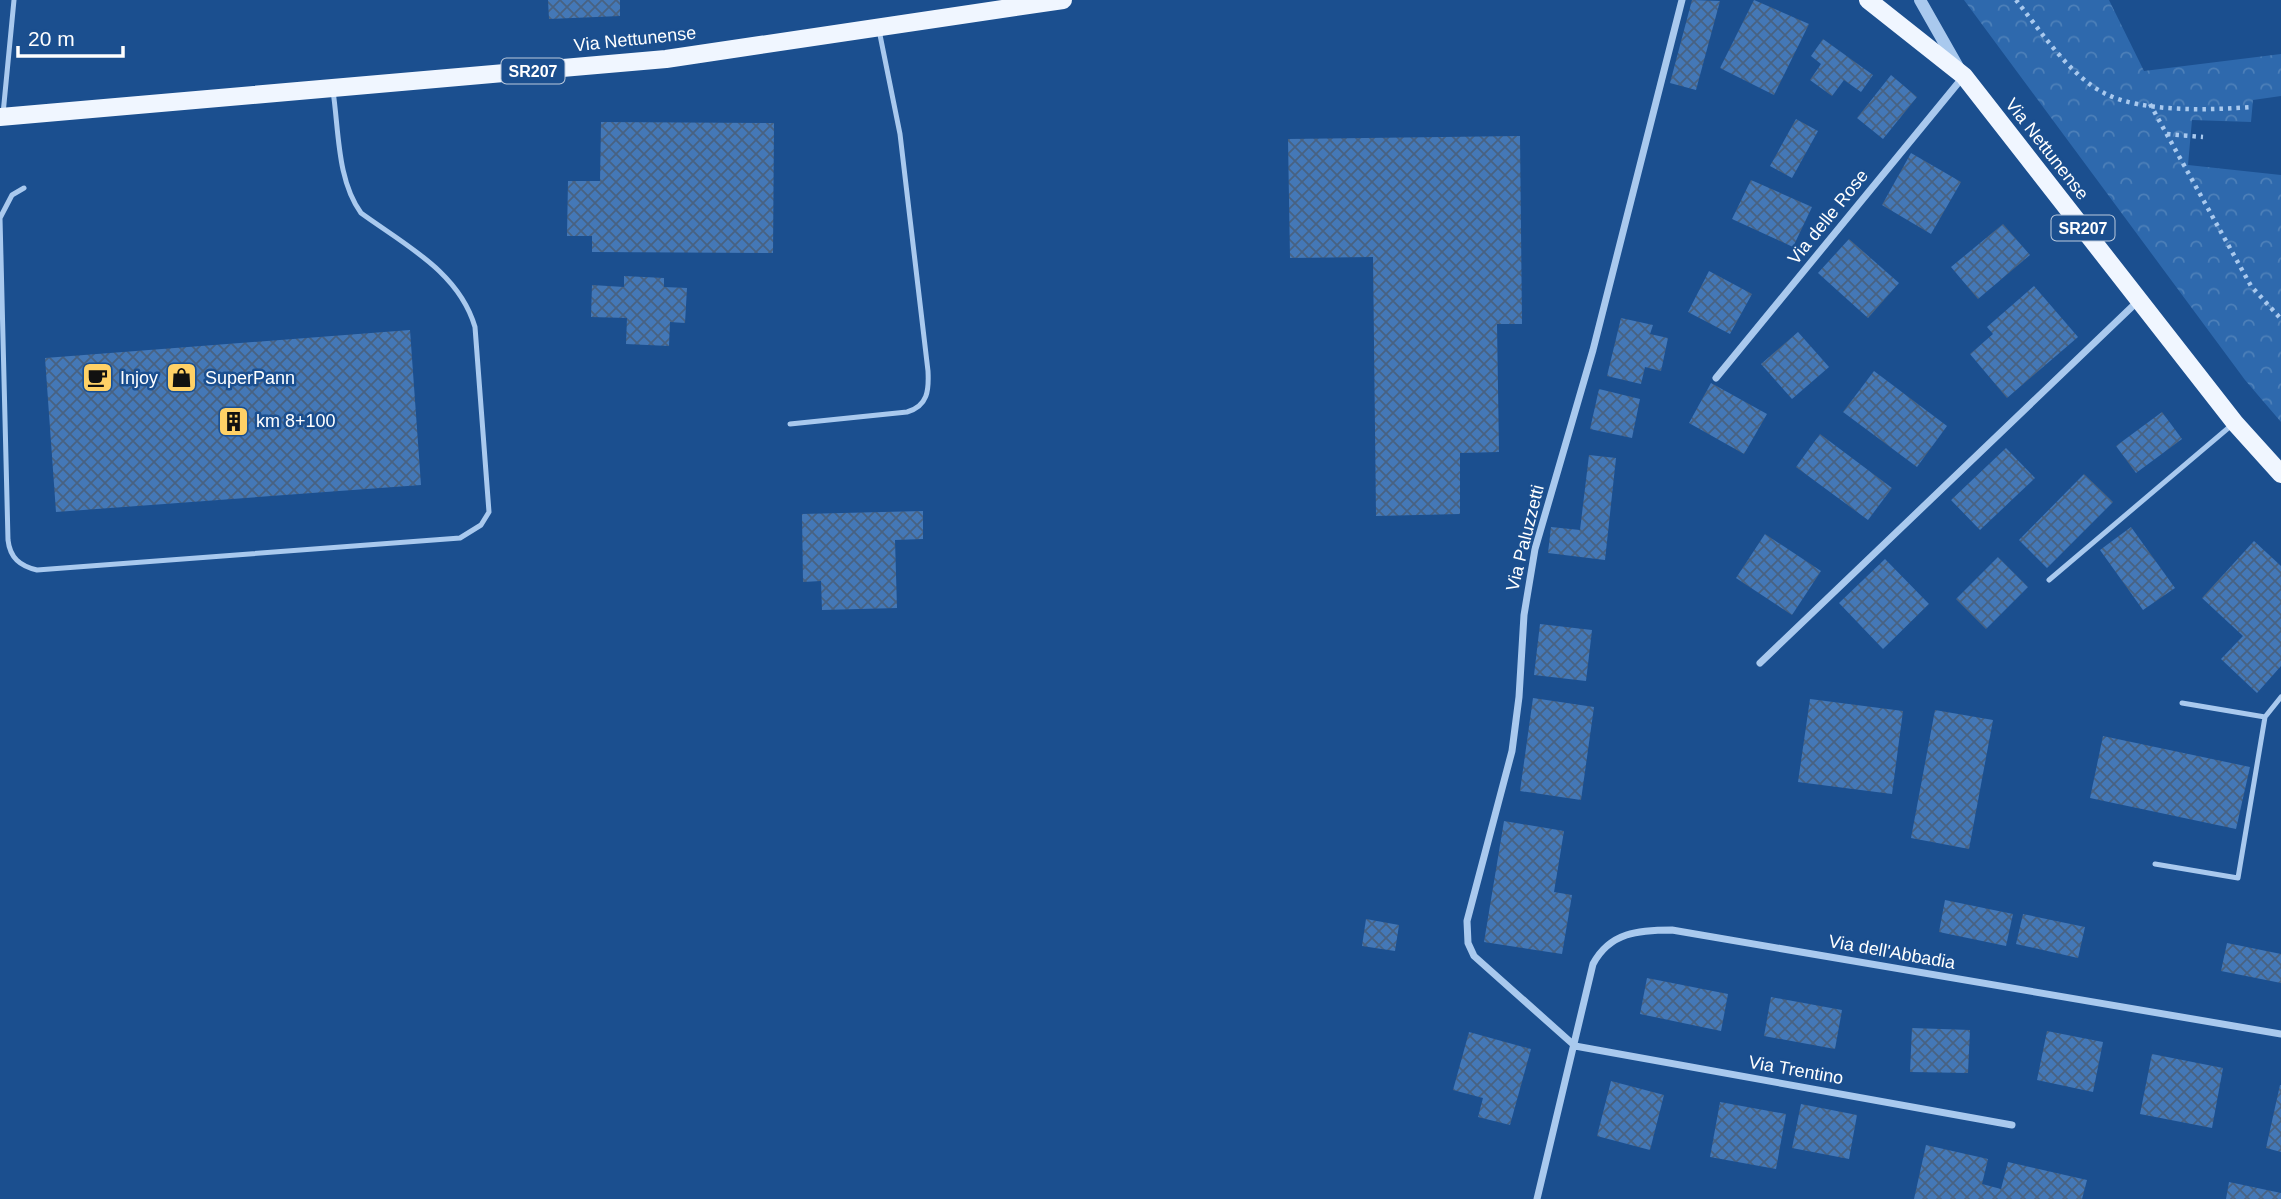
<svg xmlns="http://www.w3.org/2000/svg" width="2281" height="1199" viewBox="0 0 2281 1199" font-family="Arial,sans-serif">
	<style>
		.forest { fill: url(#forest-crowns) }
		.building { fill: url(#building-cross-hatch) }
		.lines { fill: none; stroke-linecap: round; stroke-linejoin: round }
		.path { stroke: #a9c9ee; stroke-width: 4.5; stroke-dasharray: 3.5 5; stroke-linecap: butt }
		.service { stroke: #a9c9ee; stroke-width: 5 }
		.minor { stroke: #a9c9ee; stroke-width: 7 }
		.tertiary { stroke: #a9c9ee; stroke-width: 12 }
		.primary { stroke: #f0f6ff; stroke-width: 18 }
		.labels { text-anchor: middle; stroke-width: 5; stroke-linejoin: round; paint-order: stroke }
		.shield { fill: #1b4f8f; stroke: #bbcadd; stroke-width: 2 }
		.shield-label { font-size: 16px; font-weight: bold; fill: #fff }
		.street-label { font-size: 18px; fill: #fff; stroke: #1b4f8f }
		.poi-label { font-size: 18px; fill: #fff; stroke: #1b4f8f; text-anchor: start }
	</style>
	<defs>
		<pattern id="forest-crowns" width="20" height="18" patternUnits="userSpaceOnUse" patternTransform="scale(1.75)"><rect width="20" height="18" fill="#2e69ad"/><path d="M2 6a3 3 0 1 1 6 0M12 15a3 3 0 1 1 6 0" fill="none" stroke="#4d80b9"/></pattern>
		<pattern id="building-cross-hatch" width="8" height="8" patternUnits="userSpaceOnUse" patternTransform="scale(1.75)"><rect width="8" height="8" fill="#4478b7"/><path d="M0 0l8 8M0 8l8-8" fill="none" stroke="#486282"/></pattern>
	</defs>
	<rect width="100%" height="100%" fill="#1b4f8f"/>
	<path class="forest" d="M 1964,0 L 2109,0 L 2144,71 L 2281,54 L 2281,96 L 2253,100 L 2251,122 L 2192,120 L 2188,165 L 2281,175 L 2281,422 L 2245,380 Z"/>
	<path class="building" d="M 548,0 L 620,0 L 620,16 L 549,19 Z
		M 1692,0 L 1720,1 L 1696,90 L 1670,83 Z
		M 1754,0 L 1809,24 L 1774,95 L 1720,68 Z
		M 1823,39 L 1873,75 L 1861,92 L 1844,80 L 1832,96 L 1810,80 L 1821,64 L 1811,56 Z
		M 1891,75 L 1917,97 L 1883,139 L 1857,118 Z
		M 1796,119 L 1818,131 L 1792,178 L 1770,166 Z
		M 601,122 L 774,123 L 773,253 L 592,252 L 592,236 L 567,236 L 568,181 L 600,181 Z
		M 1520,136 L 1522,324 L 1497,324 L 1499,452 L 1460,453 L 1460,514 L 1376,516 L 1373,257 L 1290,258 L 1288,139 Z
		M 1911,153 L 1961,182 L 1931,234 L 1882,205 Z
		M 1751,180 L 1812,207 L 1793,247 L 1732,219 Z
		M 2003,224 L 2030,255 L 1978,299 L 1951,267 Z
		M 1849,239 L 1899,283 L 1868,318 L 1818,273 Z
		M 1709,271 L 1752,294 L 1730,334 L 1688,312 Z
		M 624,276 L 664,278 L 664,287 L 687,288 L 685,323 L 670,322 L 669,346 L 626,344 L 627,318 L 591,317 L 592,285 L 624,287 Z
		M 2034,286 L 2078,337 L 2007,398 L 1970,354 L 1993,334 L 1987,327 Z
		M 1621,318 L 1653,325 L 1650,334 L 1668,338 L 1661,371 L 1645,367 L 1641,384 L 1607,376 Z
		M 410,330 L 421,485 L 56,512 L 45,358 Z
		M 1798,332 L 1829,367 L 1792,399 L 1761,364 Z
		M 1874,371 L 1947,426 L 1917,467 L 1843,412 Z
		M 1711,383 L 1767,414 L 1744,454 L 1689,423 Z
		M 1599,389 L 1640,399 L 1632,438 L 1590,429 Z
		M 2162,412 L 2182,439 L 2136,473 L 2116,446 Z
		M 1820,434 L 1892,488 L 1868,520 L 1796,467 Z
		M 2006,448 L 2035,478 L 1980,530 L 1951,500 Z
		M 1589,455 L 1616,458 L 1605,560 L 1548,553 L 1551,527 L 1580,530 Z
		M 2084,474 L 2113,502 L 2047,568 L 2019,540 Z
		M 923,511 L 923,539 L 895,540 L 897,608 L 822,610 L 821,581 L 803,582 L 802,514 Z
		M 2131,527 L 2175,588 L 2143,610 L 2100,550 Z
		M 1765,534 L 1821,571 L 1792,615 L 1736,578 Z
		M 2254,541 L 2281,566 L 2281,666 L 2257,693 L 2221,659 L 2243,636 L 2202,598 Z
		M 1998,557 L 2028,587 L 1986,629 L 1956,599 Z
		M 1885,559 L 1929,604 L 1883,649 L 1839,603 Z
		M 1540,624 L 1592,630 L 1586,681 L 1534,675 Z
		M 1533,698 L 1594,707 L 1581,800 L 1520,791 Z
		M 1810,699 L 1903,711 L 1892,794 L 1798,782 Z
		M 1935,710 L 1993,720 L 1969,849 L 1911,838 Z
		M 2103,736 L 2250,767 L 2236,829 L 2090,798 Z
		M 1504,821 L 1564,831 L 1554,892 L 1572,895 L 1562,954 L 1484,942 Z
		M 1945,900 L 2013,914 L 2006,946 L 1939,932 Z
		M 2023,914 L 2085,927 L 2078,958 L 2016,944 Z
		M 1366,919 L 1399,925 L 1395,951 L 1362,946 Z
		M 2227,943 L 2281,954 L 2281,983 L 2221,971 Z
		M 1647,978 L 1728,994 L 1721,1031 L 1640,1014 Z
		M 1771,997 L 1842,1010 L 1835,1049 L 1764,1036 Z
		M 1912,1028 L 1970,1030 L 1968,1073 L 1910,1072 Z
		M 2047,1031 L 2103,1042 L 2093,1092 L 2037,1080 Z
		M 1469,1032 L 1531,1049 L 1510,1125 L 1478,1117 L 1483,1098 L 1453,1090 Z
		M 2152,1054 L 2223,1068 L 2212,1128 L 2140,1114 Z
		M 1611,1081 L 1664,1095 L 1650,1150 L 1597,1136 Z
		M 2280,1085 L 2281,1085 L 2281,1152 L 2266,1148 Z
		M 1720,1102 L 1786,1114 L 1776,1169 L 1710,1157 Z
		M 1801,1104 L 1857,1115 L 1849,1159 L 1792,1148 Z
		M 1926,1145 L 1988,1159 L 1982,1184 L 2001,1189 L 2008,1162 L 2087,1180 L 2082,1199 L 1914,1199 Z
		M 2229,1182 L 2281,1193 L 2281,1199 L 2226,1199 Z"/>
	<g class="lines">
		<path class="path" d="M 2016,0 C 2039,29 2070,76 2104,93 C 2142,113 2211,110 2253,107
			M 2150,104 L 2251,286 L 2281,319
			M 2167,134 L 2203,137"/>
		<path class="service" d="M 3,114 L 14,0
			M 24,188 L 12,195 L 0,218 L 8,540 C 10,558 20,566 37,570 L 460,538 L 481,525 L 489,512 L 475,327 C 459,272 405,245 361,213 C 337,180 339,131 333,91
			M 790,424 L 907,412 C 928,406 929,390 928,371 L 900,134 L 879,30
			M 2049,580 L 2233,424
			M 2182,703 L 2265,717
			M 2155,864 L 2238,878 L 2265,717 L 2281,697"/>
		<path class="minor" d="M 1716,378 L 1963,77
			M 1760,663 L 2138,301
			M 1575,1046 L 1474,956 L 1468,943 L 1467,921 L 1512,751 L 1519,697 L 1524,615 L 1535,549 L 1593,350 L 1682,0
			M 1575,1046 L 2012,1125
			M 1537,1199 L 1593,964 C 1610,932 1639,930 1672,930 L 2281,1034"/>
		<path class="tertiary" d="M 1920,0 L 1958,67"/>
		<path class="primary" d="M 1868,0 L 1964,76 L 2235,423 L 2281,474
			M 0,117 L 666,59 L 1063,0"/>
	</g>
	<defs>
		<symbol id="cafe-square" viewBox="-11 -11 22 22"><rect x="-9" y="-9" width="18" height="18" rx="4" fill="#ffd166" stroke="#1b4f8f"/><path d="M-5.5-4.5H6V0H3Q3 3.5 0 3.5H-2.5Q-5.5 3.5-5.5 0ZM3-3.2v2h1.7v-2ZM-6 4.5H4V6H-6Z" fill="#111"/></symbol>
		<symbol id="shop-square" viewBox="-11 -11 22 22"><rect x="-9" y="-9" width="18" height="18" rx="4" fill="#ffd166" stroke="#1b4f8f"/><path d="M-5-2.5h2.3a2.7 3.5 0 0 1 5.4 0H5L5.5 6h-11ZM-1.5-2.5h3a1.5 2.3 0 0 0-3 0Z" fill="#111"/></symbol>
		<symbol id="building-square" viewBox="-11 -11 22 22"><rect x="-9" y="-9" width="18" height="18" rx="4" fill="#ffd166" stroke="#1b4f8f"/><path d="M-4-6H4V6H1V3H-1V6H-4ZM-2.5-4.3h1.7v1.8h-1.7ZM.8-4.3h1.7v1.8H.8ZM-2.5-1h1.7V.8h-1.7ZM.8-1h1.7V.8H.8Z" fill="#111"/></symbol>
	</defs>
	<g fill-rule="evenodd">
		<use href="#cafe-square" x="80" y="360" width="35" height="35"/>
		<use href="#shop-square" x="164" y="360" width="35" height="35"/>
		<use href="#building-square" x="216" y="404" width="35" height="35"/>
	</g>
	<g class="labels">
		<g class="shield">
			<rect x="501.5" y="58.5" width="63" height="25" rx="5"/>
			<rect x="2051.5" y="215.5" width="63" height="25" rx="5"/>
		</g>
		<g class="shield-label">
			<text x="533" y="77">SR207</text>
			<text x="2083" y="234">SR207</text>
		</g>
		<g class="street-label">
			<text transform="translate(635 39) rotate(-6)" y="6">Via Nettunense</text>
			<text transform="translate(2047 149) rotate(52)" y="6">Via Nettunense</text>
			<text transform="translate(1828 217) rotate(-51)" y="6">Via delle Rose</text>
			<text transform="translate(1525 538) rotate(-76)" y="6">Via Paluzzetti</text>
			<text transform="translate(1892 952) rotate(10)" y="6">Via dell'Abbadia</text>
			<text transform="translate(1796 1070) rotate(10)" y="6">Via Trentino</text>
		</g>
		<g class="poi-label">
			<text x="120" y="384">Injoy</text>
			<text x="205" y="384">SuperPann</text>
			<text x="256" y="427">km 8+100</text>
		</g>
	</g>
	<path d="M18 46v10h105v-10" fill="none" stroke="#ffffff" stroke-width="3.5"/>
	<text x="28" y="46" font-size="21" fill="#ffffff" stroke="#1b4f8f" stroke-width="5" paint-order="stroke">20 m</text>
</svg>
